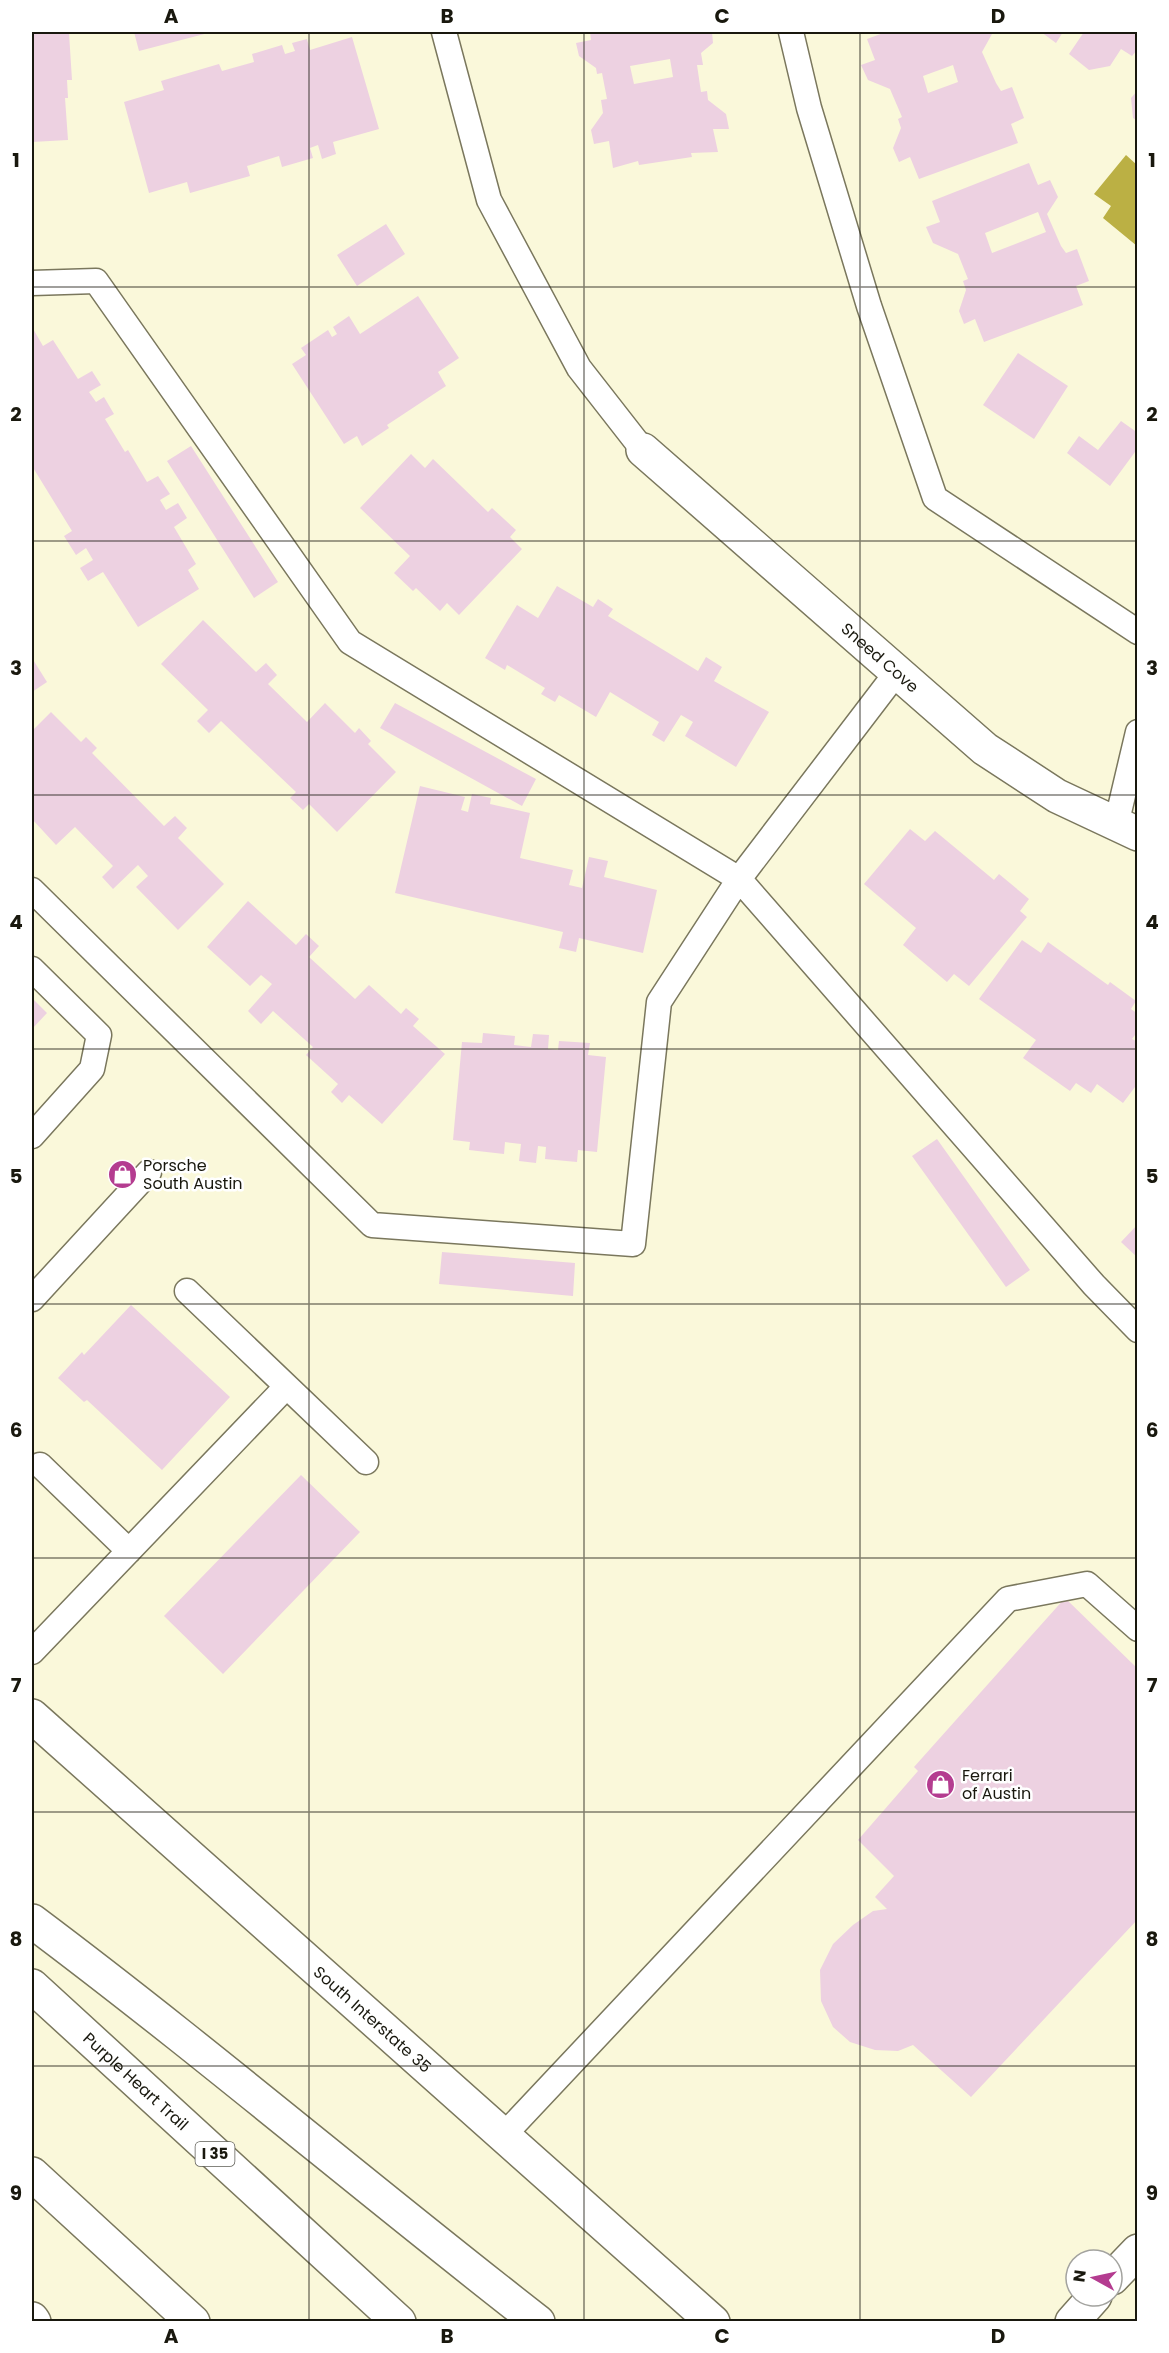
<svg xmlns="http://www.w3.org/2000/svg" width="1169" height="2353" viewBox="0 0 1169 2353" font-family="Poppins,sans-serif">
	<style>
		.water { fill: #bbb044 }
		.building { fill: #edd1e1; fill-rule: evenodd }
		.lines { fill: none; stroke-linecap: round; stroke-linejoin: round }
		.service-casing { stroke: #7a775d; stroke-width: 27 }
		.minor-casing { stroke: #7a775d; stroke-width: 36 }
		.secondary-casing { stroke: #7a775d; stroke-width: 36 }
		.motorway-casing { stroke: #7a775d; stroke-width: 36 }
		.service { stroke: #fff; stroke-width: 24 }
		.minor { stroke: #fff; stroke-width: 33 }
		.secondary { stroke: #fff; stroke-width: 33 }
		.motorway { stroke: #fff; stroke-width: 33 }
		.grid { fill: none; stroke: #19180e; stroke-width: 1.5; stroke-opacity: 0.55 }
		.labels { text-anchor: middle; stroke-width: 5; stroke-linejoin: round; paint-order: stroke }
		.shield { fill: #fff; stroke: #5e5d56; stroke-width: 1.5 }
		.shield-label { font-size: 15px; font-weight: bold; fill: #19180e }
		.street-label { font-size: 16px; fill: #19180e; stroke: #fff }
		.poi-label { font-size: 16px; fill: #19180e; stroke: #fff; text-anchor: start }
		.neatline { fill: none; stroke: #19180e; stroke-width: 2 }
		.grid-label { font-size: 20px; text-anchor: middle; font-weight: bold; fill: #19180e }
	</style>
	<rect width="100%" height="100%" fill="#faf8da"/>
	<path class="water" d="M 1126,155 L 1137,165 L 1137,246 L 1103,218 L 1111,206 L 1094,194 Z"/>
	<path class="building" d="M 32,32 L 69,33 L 72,80 L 67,80 L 68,98 L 65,98 L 68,140 L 32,142 Z
		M 134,32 L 212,32 L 139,51 Z
		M 590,32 L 712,32 L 713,43 L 701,53 L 703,65 L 697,65 L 701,92 L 707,91 L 708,100 L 726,114 L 729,129 L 713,129 L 718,152 L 691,153 L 692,157 L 639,165 L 638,161 L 613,168 L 609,141 L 594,144 L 591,130 L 603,113 L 601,100 L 607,99 L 602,73 L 597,74 L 596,68 L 579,56 L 576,43 L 591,40 ZM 670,59 L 673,77 L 634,84 L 630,66 Z
		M 886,32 L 991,32 L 992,34 L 982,52 L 996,83 L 1001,91 L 1012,87 L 1024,118 L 1011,124 L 1018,143 L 919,179 L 910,157 L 899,162 L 893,148 L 901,128 L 898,119 L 902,117 L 890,89 L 868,80 L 861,65 L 875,60 L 867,39 ZM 953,65 L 958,82 L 928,93 L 923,76 Z
		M 1041,32 L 1063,32 L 1056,43 Z
		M 1084,32 L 1138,32 L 1138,49 L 1132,56 L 1121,49 L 1110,66 L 1089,70 L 1069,54 Z
		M 352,37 L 379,129 L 333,142 L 336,154 L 322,159 L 318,145 L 310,148 L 313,158 L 282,167 L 279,156 L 247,166 L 250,176 L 190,193 L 187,182 L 149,193 L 124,102 L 164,90 L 161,81 L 219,64 L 222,71 L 254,62 L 252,54 L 282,45 L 285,54 L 295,51 L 292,43 L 307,39 L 310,50 Z
		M 1138,90 L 1138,121 L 1133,118 L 1131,98 Z
		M 1029,163 L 1038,185 L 1050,180 L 1058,197 L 1047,214 L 1061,246 L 1066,253 L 1077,249 L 1089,281 L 1076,286 L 1083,305 L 984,342 L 975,319 L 964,324 L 959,311 L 966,290 L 963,281 L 968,279 L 958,254 L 933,243 L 926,227 L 940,222 L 932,201 ZM 1038,212 L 1046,232 L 992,253 L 985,233 Z
		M 386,224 L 405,254 L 357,286 L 337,255 Z
		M 418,296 L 459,358 L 438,372 L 446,386 L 387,425 L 389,428 L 362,446 L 357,436 L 344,444 L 292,364 L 306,355 L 301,348 L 328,330 L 332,337 L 337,334 L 333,327 L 349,316 L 360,334 Z
		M 32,327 L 43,346 L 53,340 L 78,379 L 92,371 L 101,385 L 89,392 L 96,402 L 104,397 L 114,414 L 105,419 L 125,452 L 128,450 L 147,482 L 158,476 L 170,494 L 160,500 L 166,510 L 178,503 L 187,518 L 174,527 L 196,564 L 188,570 L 199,589 L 138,627 L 103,572 L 88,581 L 80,568 L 93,560 L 86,548 L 76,555 L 64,536 L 72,531 L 32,466 Z
		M 1018,353 L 1068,386 L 1034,439 L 983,405 Z
		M 1121,421 L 1138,433 L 1138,453 L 1135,452 L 1110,486 L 1067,453 L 1079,436 L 1098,450 Z
		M 191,446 L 278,582 L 254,598 L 167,461 Z
		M 411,454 L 425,468 L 433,459 L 488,512 L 492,508 L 516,530 L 510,537 L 522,549 L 459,615 L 447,603 L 440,611 L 416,588 L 413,591 L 394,573 L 410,556 L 360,508 Z
		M 557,586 L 593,607 L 598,599 L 613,609 L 608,616 L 698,671 L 706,657 L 722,667 L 714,681 L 769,712 L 736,767 L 685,736 L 693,722 L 681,715 L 664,742 L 652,735 L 659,722 L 610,692 L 596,717 L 559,695 L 555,702 L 541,694 L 545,688 L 507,665 L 505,670 L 485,658 L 517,605 L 538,618 Z
		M 203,620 L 256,672 L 266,663 L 277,675 L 268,684 L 307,722 L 325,703 L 355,733 L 359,728 L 371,741 L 368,744 L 396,772 L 337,832 L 309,804 L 303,810 L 290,798 L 296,792 L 221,721 L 209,733 L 197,721 L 208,710 L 161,664 Z
		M 32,658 L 47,682 L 32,692 Z
		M 395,703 L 536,779 L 522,806 L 380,728 Z
		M 51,712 L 81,742 L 86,737 L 97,748 L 92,753 L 164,826 L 175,816 L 187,828 L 178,838 L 224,884 L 178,930 L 136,887 L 148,876 L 138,865 L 113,889 L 102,877 L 113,866 L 75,827 L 56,845 L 32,819 L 32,731 Z
		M 420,786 L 465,797 L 461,810 L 468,812 L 472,794 L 491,798 L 490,804 L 530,813 L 520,858 L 573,870 L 569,885 L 582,888 L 589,857 L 608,861 L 604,877 L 657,890 L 643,953 L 579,938 L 576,952 L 559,948 L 563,932 L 395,893 Z
		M 910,829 L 925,841 L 935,831 L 994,880 L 999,874 L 1029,899 L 1020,911 L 1027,917 L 969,986 L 954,974 L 947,982 L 903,945 L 916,928 L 864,884 Z
		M 248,901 L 296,945 L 306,934 L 319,946 L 309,957 L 355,999 L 369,985 L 401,1014 L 406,1008 L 419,1019 L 413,1026 L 445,1054 L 382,1124 L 349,1095 L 342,1103 L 331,1092 L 338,1084 L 306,1055 L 313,1047 L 273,1011 L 261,1024 L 248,1011 L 272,984 L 261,975 L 250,986 L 207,947 Z
		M 1022,940 L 1041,953 L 1048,942 L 1108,985 L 1110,982 L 1136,1001 L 1131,1009 L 1138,1014 L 1138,1031 L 1132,1039 L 1138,1042 L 1138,1083 L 1123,1103 L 1097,1084 L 1091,1093 L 1076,1083 L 1070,1091 L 1023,1058 L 1036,1040 L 979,999 Z
		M 32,998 L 47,1013 L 32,1029 Z
		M 483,1033 L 515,1036 L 514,1045 L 531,1047 L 533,1034 L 549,1035 L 548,1049 L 558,1050 L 559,1041 L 590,1043 L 588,1055 L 606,1057 L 597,1152 L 578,1150 L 577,1162 L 545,1159 L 546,1147 L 538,1146 L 536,1163 L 519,1161 L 521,1144 L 505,1142 L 504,1154 L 469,1150 L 470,1142 L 453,1140 L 462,1042 L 482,1043 Z
		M 937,1139 L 1030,1270 L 1006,1287 L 912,1156 Z
		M 1138,1224 L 1138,1258 L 1121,1242 Z
		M 442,1252 L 575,1263 L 573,1296 L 439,1284 Z
		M 131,1305 L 230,1397 L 162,1470 L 87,1400 L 84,1402 L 58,1378 L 82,1352 L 84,1355 Z
		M 301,1475 L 360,1532 L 223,1674 L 164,1616 Z
		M 1065,1598 L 1138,1669 L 1138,1919 L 971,2097 L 913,2045 L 898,2051 L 875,2050 L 850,2042 L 833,2027 L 821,2001 L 820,1970 L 833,1944 L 853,1925 L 873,1911 L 887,1909 L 875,1897 L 894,1876 L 858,1840 L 918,1771 L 914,1767 Z"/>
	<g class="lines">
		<defs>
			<path id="service" d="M 444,32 L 489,200 L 579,368 L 643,450
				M 791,32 L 809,108 L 869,306 L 935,498 L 1138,632
				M 32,283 L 96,281 L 350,642 L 739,879 L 1094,1285 L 1138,1330
				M 1116,825 L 1138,732
				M 32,890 L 372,1225 L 633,1244 L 659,1002 L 739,879 L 897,672
				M 32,969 L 99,1035 L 92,1069 L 32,1136
				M 187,1291 L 366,1462
				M 32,1299 L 149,1172
				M 40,1465 L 129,1551
				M 32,1652 L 286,1387
				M 504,2135 L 1008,1599 L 1087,1584 L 1138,1629"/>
			<g id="minor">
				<path id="s1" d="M 643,450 L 985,749 L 1057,796 L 1138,834"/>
				<path d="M 1112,2278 L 1138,2251"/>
				<path d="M 1072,2322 L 1095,2296"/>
			</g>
			<g id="secondary">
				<path id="s2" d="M 32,1716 L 713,2322"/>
			</g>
			<g id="motorway">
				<path d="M 32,1921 C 204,2050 368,2190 538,2322"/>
				<path id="s3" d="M 32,1986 L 399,2322"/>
				<path d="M 32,2174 L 193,2322"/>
				<path d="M 32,2319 L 34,2322"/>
			</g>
		</defs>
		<use href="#service" class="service-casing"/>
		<use href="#minor" class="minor-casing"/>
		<use href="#secondary" class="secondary-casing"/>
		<use href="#motorway" class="motorway-casing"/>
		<use href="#service" class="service"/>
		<use href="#minor" class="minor"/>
		<use href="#secondary" class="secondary"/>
		<use href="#motorway" class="motorway"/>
	</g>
	<path class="grid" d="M 309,32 L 309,2322M 584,32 L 584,2322M 860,32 L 860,2322M 32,287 L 1138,287M 32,541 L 1138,541M 32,795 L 1138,795M 32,1049 L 1138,1049M 32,1304 L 1138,1304M 32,1558 L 1138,1558M 32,1812 L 1138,1812M 32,2066 L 1138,2066"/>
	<defs>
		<symbol id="shop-disc" viewBox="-11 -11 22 22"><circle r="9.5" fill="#b43c90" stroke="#fff"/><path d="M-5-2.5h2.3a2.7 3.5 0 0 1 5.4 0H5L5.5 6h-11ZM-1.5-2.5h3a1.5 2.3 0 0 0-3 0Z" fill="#fff"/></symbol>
	</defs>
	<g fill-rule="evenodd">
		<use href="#shop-disc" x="106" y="1158" width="33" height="33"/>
		<use href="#shop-disc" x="924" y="1768" width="33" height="33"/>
	</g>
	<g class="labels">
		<rect class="shield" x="195.5" y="2142" width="39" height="24" rx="4.5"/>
		<g class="shield-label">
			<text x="215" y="2159">I 35</text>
		</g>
		<g class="street-label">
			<text dy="6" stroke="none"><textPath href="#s1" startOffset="315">Sneed Cove</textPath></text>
			<text dy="6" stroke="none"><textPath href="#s2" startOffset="456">South Interstate 35</textPath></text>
			<text dy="6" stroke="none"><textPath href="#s3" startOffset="141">Purple Heart Trail</textPath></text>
		</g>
		<g class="poi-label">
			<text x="143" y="1171">Porsche<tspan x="143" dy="18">South Austin</tspan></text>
			<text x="962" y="1781">Ferrari<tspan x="962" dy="18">of Austin</tspan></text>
		</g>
	</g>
	<rect width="1169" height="2353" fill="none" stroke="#ffffff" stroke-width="66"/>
	<g transform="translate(1094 2278) rotate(278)"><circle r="28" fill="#ffffff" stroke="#a3a39f" stroke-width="1.5"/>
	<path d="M0-4.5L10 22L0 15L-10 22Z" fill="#b43c90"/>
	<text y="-9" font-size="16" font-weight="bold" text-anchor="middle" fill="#19180e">N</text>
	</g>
	<rect x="33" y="33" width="1103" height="2287" class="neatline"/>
	<g class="grid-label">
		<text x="171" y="23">A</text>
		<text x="447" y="23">B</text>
		<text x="722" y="23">C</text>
		<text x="998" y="23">D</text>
		<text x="16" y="167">1</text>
		<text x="1152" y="167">1</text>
		<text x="16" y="421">2</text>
		<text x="1152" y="421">2</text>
		<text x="16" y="675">3</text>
		<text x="1152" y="675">3</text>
		<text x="16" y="929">4</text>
		<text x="1152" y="929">4</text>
		<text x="16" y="1183">5</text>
		<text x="1152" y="1183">5</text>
		<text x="16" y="1437">6</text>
		<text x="1152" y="1437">6</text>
		<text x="16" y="1692">7</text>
		<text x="1152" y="1692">7</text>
		<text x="16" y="1946">8</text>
		<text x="1152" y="1946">8</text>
		<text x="16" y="2200">9</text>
		<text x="1152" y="2200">9</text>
		<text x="171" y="2343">A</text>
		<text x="447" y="2343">B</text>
		<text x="722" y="2343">C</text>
		<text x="998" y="2343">D</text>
	</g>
</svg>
